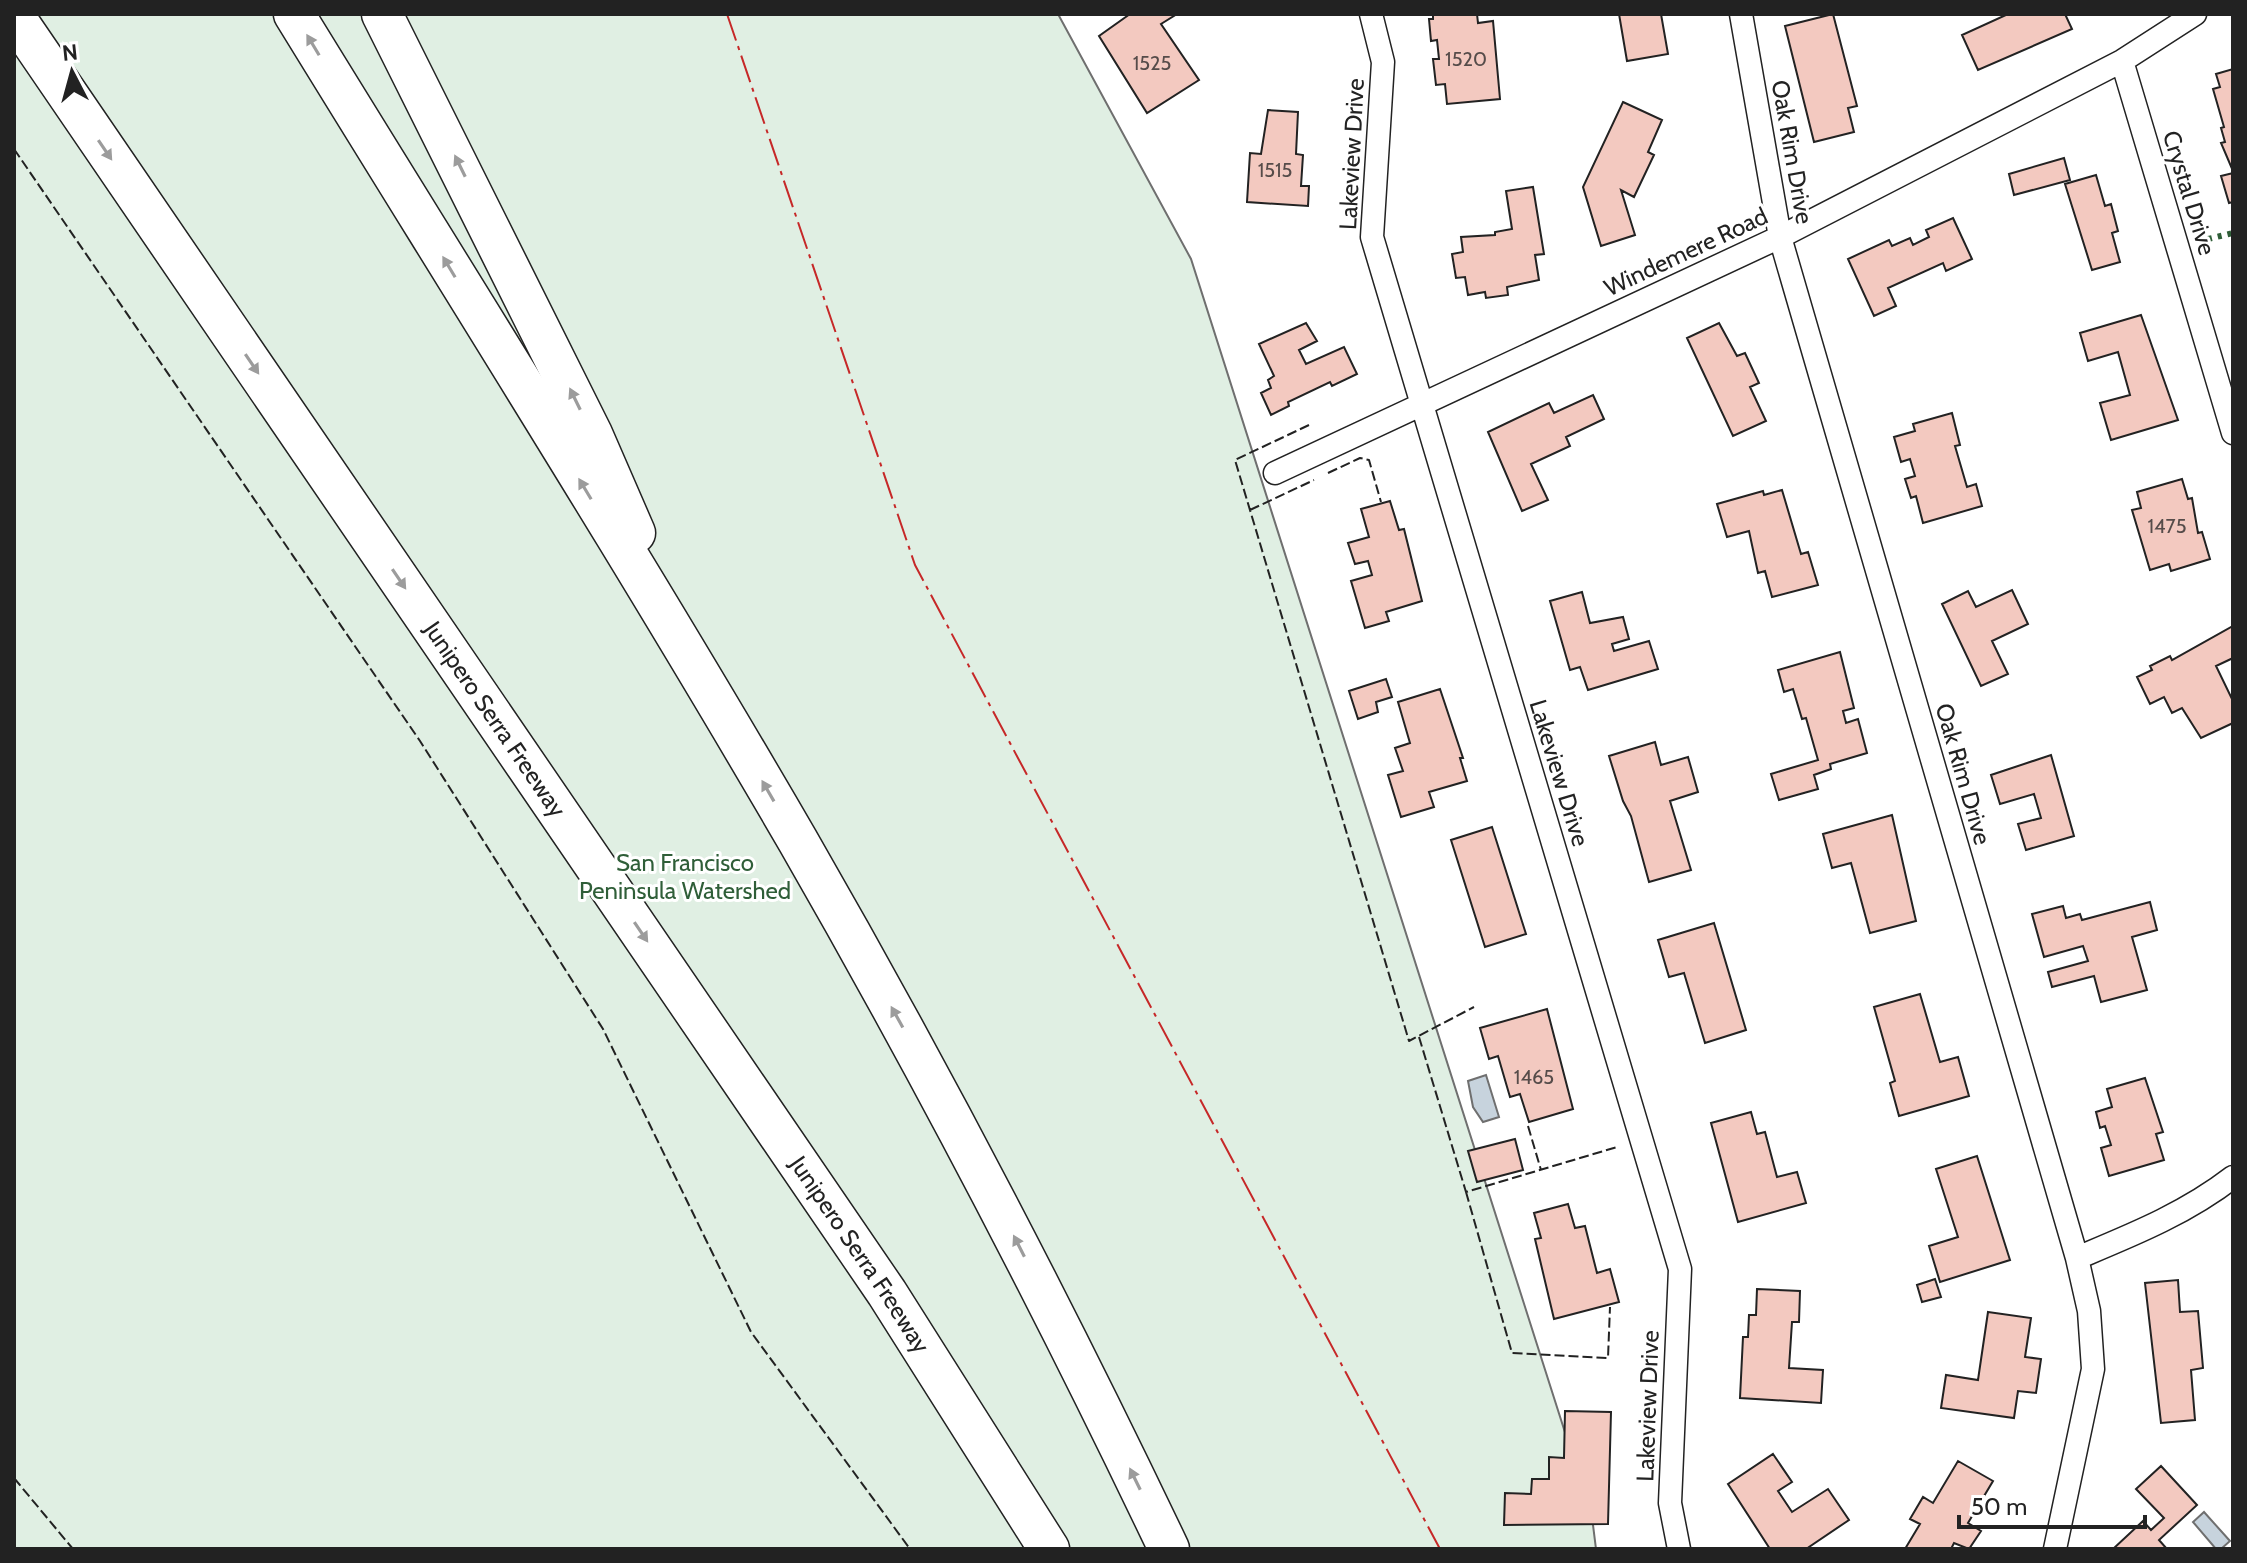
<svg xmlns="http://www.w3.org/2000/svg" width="2247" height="1563" viewBox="0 0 2247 1563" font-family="Cabin,sans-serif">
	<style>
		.green { fill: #e0efe3; stroke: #6f6f6f; stroke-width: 2 }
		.water { fill: #c7d3dd; stroke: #6f6f6f; stroke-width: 2 }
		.building { fill: #f3c9c0; stroke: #222; stroke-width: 2 }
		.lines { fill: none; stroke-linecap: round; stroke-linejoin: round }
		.street-casing { stroke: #222; stroke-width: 25 }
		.highway-casing { stroke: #222; stroke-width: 43 }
		.street { stroke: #fff; stroke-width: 22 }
		.highway { stroke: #fff; stroke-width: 40 }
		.hedge { stroke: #2f5e38; stroke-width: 6; stroke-dasharray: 4 6; stroke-linecap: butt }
		.fence { stroke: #222; stroke-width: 2; stroke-dasharray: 10 4; stroke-linecap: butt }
		.power { stroke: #c62828; stroke-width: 2; stroke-dasharray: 28 6 4 6; stroke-linecap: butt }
		.oneway { fill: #9c9c9c }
		.labels { text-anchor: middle; stroke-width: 6; stroke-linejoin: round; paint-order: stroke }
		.number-label { font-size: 20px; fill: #564c4a }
		.street-label { font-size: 24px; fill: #222; stroke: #fff }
		.park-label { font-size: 24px; fill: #2f5e38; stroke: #fff }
	</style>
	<rect width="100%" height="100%" fill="#fff"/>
	<path class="green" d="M 14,14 L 1058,14 L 1191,259 L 1592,1517 L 1596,1549 L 14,1549 Z"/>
	<path class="water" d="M 1486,1075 L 1499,1117 L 1483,1122 L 1473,1107 L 1468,1081 Z
		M 2204,1512 L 2230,1541 L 2221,1549 L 2216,1549 L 2193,1522 Z"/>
	<path class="building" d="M 1130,14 L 1177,14 L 1161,24 L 1199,80 L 1147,113 L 1099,36 Z
		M 1433,14 L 1477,14 L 1478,23 L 1493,21 L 1500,99 L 1447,104 L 1445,84 L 1436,85 L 1433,59 L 1439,59 L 1437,40 L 1431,41 L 1429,19 L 1433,19 Z
		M 1619,14 L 1661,14 L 1668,54 L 1627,61 Z
		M 1833,14 L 1857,106 L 1848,108 L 1854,132 L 1814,142 L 1785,26 Z
		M 2008,14 L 2065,14 L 2072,29 L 1978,70 L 1962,35 Z
		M 2233,69 L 2233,171 L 2221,143 L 2225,142 L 2221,128 L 2224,127 L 2213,89 L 2220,87 L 2216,74 Z
		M 1623,102 L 1662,120 L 1648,152 L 1654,155 L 1634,197 L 1621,190 L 1635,235 L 1601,246 L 1583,187 Z
		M 1268,110 L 1298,112 L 1296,154 L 1303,155 L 1301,186 L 1309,186 L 1308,206 L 1247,202 L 1250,153 L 1261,154 Z
		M 2064,158 L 2070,180 L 2014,195 L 2009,174 Z
		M 2233,173 L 2233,202 L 2229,203 L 2221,176 Z
		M 2096,175 L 2105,206 L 2111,204 L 2118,231 L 2112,233 L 2120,262 L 2092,270 L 2065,184 Z
		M 1533,187 L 1544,254 L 1535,255 L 1539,280 L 1507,287 L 1508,295 L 1486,298 L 1485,292 L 1468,295 L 1465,277 L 1456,278 L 1452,254 L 1463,252 L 1461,237 L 1495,235 L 1495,232 L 1512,229 L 1506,191 Z
		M 1953,218 L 1972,259 L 1946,271 L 1943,263 L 1888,288 L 1896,306 L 1874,316 L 1848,259 L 1889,240 L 1892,246 L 1910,238 L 1913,245 L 1929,237 L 1926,230 Z
		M 2141,315 L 2178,420 L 2111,440 L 2100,403 L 2130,395 L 2118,352 L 2088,361 L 2080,333 Z
		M 1306,323 L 1317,341 L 1299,350 L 1306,364 L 1344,347 L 1357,374 L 1332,386 L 1330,382 L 1288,402 L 1289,406 L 1271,415 L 1261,393 L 1271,388 L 1268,380 L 1274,376 L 1259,344 Z
		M 1719,323 L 1737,356 L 1745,353 L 1759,383 L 1750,387 L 1766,421 L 1733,436 L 1687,338 Z
		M 1593,395 L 1604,419 L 1566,437 L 1570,446 L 1531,464 L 1548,500 L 1522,511 L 1488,432 L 1549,403 L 1554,413 Z
		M 1952,413 L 1960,445 L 1955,446 L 1967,487 L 1976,484 L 1982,506 L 1923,523 L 1916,496 L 1911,498 L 1905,479 L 1915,476 L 1910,459 L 1901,462 L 1894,437 L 1915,431 L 1913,424 Z
		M 2182,479 L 2188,499 L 2192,498 L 2198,533 L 2202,532 L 2210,559 L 2171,571 L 2169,564 L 2150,570 L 2132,510 L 2141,508 L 2137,492 Z
		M 1782,490 L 1801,554 L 1808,552 L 1818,585 L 1772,597 L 1765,571 L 1758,573 L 1749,531 L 1727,537 L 1717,504 L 1763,491 L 1764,495 Z
		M 1390,501 L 1399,530 L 1404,529 L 1422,601 L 1386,612 L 1389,621 L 1365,628 L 1351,581 L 1372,575 L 1368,561 L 1355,564 L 1348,543 L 1369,537 L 1361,509 Z
		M 2012,590 L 2028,624 L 1992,641 L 2008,674 L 1981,686 L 1942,604 L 1968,591 L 1976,607 Z
		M 1582,592 L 1590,623 L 1623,617 L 1629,639 L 1612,644 L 1614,651 L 1649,641 L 1658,669 L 1588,690 L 1580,667 L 1570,670 L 1550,601 Z
		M 2233,626 L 2233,658 L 2216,666 L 2233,701 L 2233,723 L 2201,738 L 2182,708 L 2172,713 L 2164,697 L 2150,704 L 2137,677 L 2152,670 L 2150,666 L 2170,656 L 2172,660 Z
		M 1840,652 L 1854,708 L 1843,711 L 1846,723 L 1858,719 L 1867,753 L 1830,764 L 1831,769 L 1814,775 L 1818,789 L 1779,800 L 1771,774 L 1818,760 L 1806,718 L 1802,719 L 1793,689 L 1784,692 L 1778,670 Z
		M 1386,679 L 1392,697 L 1376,702 L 1378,712 L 1358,719 L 1349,691 Z
		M 1440,689 L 1463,758 L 1460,758 L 1467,781 L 1429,792 L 1434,807 L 1401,817 L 1388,775 L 1403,771 L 1395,748 L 1410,743 L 1398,702 Z
		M 1655,742 L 1661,765 L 1688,757 L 1698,792 L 1670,801 L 1691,870 L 1649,882 L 1631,816 L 1623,801 L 1609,756 Z
		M 2051,755 L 2074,836 L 2026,850 L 2018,824 L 2041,818 L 2034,794 L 2000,804 L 1991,775 Z
		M 1892,815 L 1916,921 L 1870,933 L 1851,863 L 1832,868 L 1823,834 Z
		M 1492,827 L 1526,934 L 1485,947 L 1451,840 Z
		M 2150,902 L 2157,930 L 2132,937 L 2147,990 L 2101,1002 L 2094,976 L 2052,987 L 2048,972 L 2088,961 L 2083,946 L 2044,957 L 2032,914 L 2063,906 L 2066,918 L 2080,914 L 2082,920 Z
		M 1714,923 L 1746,1030 L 1705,1043 L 1684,973 L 1669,977 L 1658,940 Z
		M 1920,994 L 1940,1062 L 1958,1057 L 1969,1096 L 1899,1116 L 1890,1083 L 1895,1081 L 1874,1007 Z
		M 1547,1009 L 1573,1109 L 1529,1122 L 1520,1094 L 1510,1097 L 1498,1056 L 1489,1059 L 1480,1028 Z
		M 2145,1078 L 2163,1132 L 2156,1134 L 2164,1160 L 2109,1176 L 2101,1148 L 2111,1145 L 2105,1126 L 2100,1128 L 2096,1112 L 2112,1107 L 2107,1089 Z
		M 1751,1112 L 1757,1134 L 1765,1132 L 1777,1177 L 1797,1172 L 1806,1203 L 1738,1222 L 1711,1123 Z
		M 1515,1139 L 1523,1170 L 1477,1182 L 1468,1151 Z
		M 1977,1156 L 2010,1260 L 1940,1282 L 1929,1246 L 1958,1237 L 1936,1169 Z
		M 1568,1204 L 1575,1228 L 1585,1226 L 1597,1273 L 1610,1269 L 1619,1302 L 1554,1319 L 1535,1239 L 1541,1238 L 1534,1213 Z
		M 1935,1279 L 1941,1297 L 1922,1302 L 1917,1285 Z
		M 2178,1280 L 2180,1312 L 2198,1311 L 2203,1368 L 2191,1370 L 2195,1420 L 2161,1423 L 2145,1283 Z
		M 1757,1289 L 1800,1291 L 1799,1322 L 1792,1322 L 1789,1368 L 1823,1370 L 1821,1403 L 1740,1398 L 1743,1337 L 1748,1337 L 1749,1315 L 1756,1315 Z
		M 1988,1312 L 2031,1318 L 2025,1357 L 2041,1359 L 2036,1393 L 2018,1391 L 2014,1418 L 1941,1408 L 1946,1375 L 1978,1380 Z
		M 1565,1411 L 1611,1412 L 1608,1524 L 1504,1525 L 1505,1493 L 1531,1494 L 1532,1479 L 1549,1479 L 1549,1457 L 1564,1458 Z
		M 1773,1454 L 1792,1482 L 1778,1491 L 1792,1512 L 1828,1489 L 1849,1520 L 1806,1549 L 1770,1549 L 1728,1484 Z
		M 1958,1461 L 1993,1481 L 1968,1523 L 1981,1531 L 1969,1549 L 1954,1543 L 1951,1549 L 1905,1549 L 1920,1524 L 1910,1519 L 1923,1497 L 1933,1503 Z
		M 2161,1466 L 2197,1505 L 2159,1540 L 2167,1549 L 2113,1549 L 2143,1521 L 2151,1530 L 2164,1518 L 2136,1489 Z"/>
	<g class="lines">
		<defs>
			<path id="street" d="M 1371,14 L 1383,62 L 1372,237 L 1680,1269 L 1670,1503 L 1679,1549
				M 1741,14 L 1780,237 L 2077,1258 L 2089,1311 L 2093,1369 L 2055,1549
				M 2122,61 L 2233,433
				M 1275,473 L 1780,237 L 2122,61 L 2195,14
				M 2077,1258 C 2132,1235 2185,1214 2233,1177"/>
			<g id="highway">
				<path d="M 294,14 C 463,289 636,562 798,841 C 931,1072 1054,1308 1169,1549"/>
				<path d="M 382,14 L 592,434 L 635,533"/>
				<path id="s1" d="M 14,16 L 887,1293 L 1049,1549"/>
			</g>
		</defs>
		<use href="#street" class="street-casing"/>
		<use href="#highway" class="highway-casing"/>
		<use href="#street" class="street"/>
		<use href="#highway" class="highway"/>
		<path class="hedge" d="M 2208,239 L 2233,233"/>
		<path class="fence" d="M 14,149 L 420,741 L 603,1029 L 751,1332 L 910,1549
			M 1309,425 L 1235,460 L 1409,1041 L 1474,1007
			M 1328,473 L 1360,458 L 1369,460 L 1381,502
			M 1250,510 L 1314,480
			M 1419,1037 L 1466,1192 L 1617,1147
			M 1528,1126 L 1541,1170
			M 1466,1192 L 1512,1353 L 1608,1358 L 1610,1307
			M 14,1478 L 73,1549"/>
		<path class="power" d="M 727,14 L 915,565 L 1440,1549"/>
	</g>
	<defs><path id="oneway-solid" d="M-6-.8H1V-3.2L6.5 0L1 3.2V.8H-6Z" transform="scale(2)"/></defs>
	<g class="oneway">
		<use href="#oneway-solid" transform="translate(313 45) rotate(-121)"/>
		<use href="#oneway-solid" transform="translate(105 150) rotate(56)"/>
		<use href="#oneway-solid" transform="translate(460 166) rotate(-116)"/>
		<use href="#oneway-solid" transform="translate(449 267) rotate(-121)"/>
		<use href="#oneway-solid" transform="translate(252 364) rotate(56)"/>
		<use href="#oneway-solid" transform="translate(575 399) rotate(-116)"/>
		<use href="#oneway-solid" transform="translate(585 489) rotate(-121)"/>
		<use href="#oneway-solid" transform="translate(399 579) rotate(56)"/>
		<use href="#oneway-solid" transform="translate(768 791) rotate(-120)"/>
		<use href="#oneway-solid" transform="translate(641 932) rotate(56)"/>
		<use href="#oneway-solid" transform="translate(897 1017) rotate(-119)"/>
		<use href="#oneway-solid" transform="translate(1019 1246) rotate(-117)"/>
		<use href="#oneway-solid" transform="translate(1135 1479) rotate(-116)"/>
	</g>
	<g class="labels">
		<g class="number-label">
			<text x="1466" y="66">1520</text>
			<text x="1152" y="70">1525</text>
			<text x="1275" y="177">1515</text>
			<text x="2167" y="533">1475</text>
			<text x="1534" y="1084">1465</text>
		</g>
		<g class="street-label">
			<text transform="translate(1792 152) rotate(80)" y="8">Oak Rim Drive</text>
			<text transform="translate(1352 154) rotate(-87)" y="8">Lakeview Drive</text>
			<text transform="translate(2189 193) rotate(73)" y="8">Crystal Drive</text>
			<text transform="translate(1686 252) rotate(-25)" y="8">Windemere Road</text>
			<text dy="8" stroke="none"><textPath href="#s1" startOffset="852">Junipero Serra Freeway</textPath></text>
			<text transform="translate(1559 773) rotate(73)" y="8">Lakeview Drive</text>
			<text transform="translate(1963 774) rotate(74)" y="8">Oak Rim Drive</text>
			<text dy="8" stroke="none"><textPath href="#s1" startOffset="1500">Junipero Serra Freeway</textPath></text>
			<text transform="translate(1648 1406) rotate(-88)" y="8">Lakeview Drive</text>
		</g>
		<g class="park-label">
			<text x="685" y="871">San Francisco<tspan x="685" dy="28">Peninsula Watershed</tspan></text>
		</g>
	</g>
	<rect width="2247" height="1563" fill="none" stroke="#222222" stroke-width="32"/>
	<g transform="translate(72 72) rotate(354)" stroke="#ffffff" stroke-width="6" paint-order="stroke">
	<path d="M0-6L14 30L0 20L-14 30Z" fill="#222222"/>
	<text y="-12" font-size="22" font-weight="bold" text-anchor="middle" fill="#222222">N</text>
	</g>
	<path d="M1959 1515v12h186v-12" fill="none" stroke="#222222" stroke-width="4"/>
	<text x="1971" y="1515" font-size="24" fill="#222222" stroke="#ffffff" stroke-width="6" paint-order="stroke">50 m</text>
</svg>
